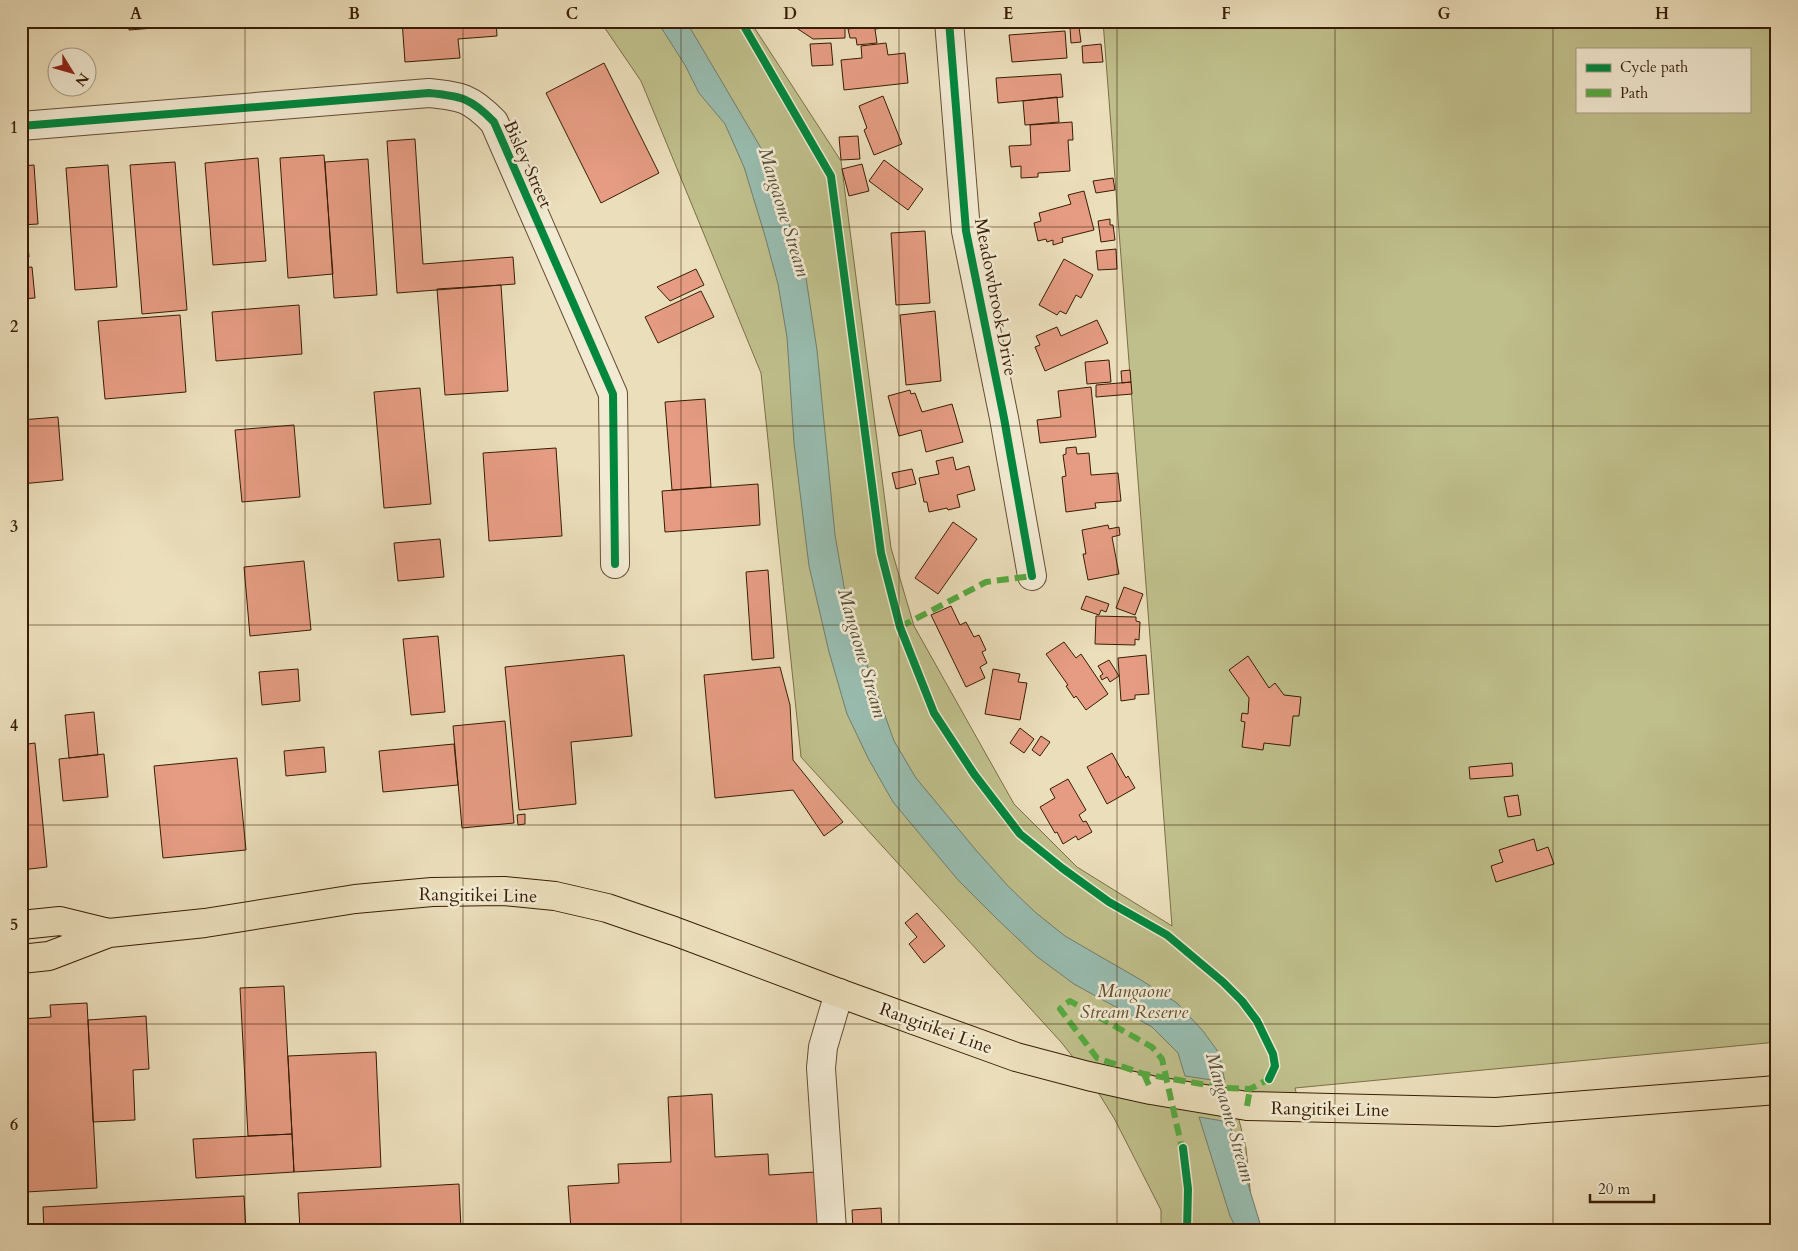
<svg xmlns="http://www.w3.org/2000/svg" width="1798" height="1251" viewBox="0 0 1798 1251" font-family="Cardo,serif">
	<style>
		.green { fill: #bfbf8b; stroke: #7c6e48; fill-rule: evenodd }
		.water { fill: #98bcaf; stroke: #727c6b }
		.building { fill: #e59c82; stroke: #381d05 }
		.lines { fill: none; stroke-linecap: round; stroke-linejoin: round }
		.minor-casing { stroke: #654d32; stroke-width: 30 }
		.highway-casing { stroke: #381d05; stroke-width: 30 }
		.minor { stroke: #f2ead3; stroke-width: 28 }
		.highway { stroke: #ebdebb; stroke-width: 28 }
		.quiet { stroke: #55a940; stroke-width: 6; stroke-dasharray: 12 6; stroke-linecap: butt }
		.cycleway-casing { stroke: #f2ead3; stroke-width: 11 }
		.cycleway { stroke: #00873e; stroke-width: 8 }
		.grid { fill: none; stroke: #381d05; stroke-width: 1; stroke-opacity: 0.55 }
		.labels { text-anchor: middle; stroke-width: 5; stroke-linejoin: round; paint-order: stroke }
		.street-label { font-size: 18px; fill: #381d05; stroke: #f2ead3 }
		.park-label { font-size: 18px; font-style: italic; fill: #604e2d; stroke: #f2ead3 }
		.water-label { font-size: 19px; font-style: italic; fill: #554d38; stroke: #f2ead3 }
		.neatline { fill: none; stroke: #381d05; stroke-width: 2 }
		.grid-label { font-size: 16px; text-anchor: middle; font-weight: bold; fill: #381d05 }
	</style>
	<rect width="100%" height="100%" fill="#ebdebb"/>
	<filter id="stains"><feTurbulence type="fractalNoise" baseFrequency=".004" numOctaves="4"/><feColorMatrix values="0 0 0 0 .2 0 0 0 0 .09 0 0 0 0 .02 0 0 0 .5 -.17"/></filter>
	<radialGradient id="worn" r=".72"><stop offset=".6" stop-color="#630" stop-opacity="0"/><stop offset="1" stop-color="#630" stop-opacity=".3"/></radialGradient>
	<path class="green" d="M 600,21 L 750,21 L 841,161 L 891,548 L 914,626 L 1014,804 L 1077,867 L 1172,926 L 1103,21 L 1777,21 L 1777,1042 L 1295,1088 L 1300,1108 L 1238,1116 L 1246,1148 L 1254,1230 L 1161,1230 L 1161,1210 L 1114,1118 L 1088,1076 L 1061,1042 L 801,757 L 761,373 L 641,81 ZM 1577,49 L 1749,49 L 1749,111 L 1577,111 Z"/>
	<path class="water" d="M 657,21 L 686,21 L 761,148 L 792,232 L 806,278 L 817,350 L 835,535 L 846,598 L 865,659 L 894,741 L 916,778 L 975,849 L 1008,886 L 1035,912 L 1065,936 L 1141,980 L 1177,1003 L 1203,1031 L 1219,1053 L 1225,1082 L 1185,1076 L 1178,1053 L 1152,1027 L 1074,984 L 1036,956 L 996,918 L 958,880 L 893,802 L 868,758 L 847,714 L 829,652 L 809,566 L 794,443 L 787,337 L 778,284 L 765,236 L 744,167 L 725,124 L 699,93 L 685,65 Z
		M 1199,1117 L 1229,1122 L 1262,1230 L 1237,1230 L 1230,1216 Z"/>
	<path class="building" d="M 21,21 L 50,21 L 21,24 Z
		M 129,21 L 178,21 L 179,26 L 129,30 Z
		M 402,21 L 496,21 L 497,36 L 458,39 L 460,58 L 405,62 Z
		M 786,21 L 845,21 L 845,38 L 813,39 Z
		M 863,21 L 911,21 L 912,25 L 875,29 L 877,43 L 857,45 L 856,38 L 850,38 L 848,29 L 863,27 Z
		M 1079,27 L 1081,42 L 1071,43 L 1070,28 Z
		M 1065,31 L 1067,58 L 1012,62 L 1009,35 Z
		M 831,43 L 833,65 L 812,66 L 810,44 Z
		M 886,43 L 888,55 L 905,53 L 908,83 L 844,90 L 841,60 L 862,58 L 861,46 Z
		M 1101,44 L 1103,62 L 1083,63 L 1082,46 Z
		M 604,63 L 659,173 L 601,203 L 546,93 Z
		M 1061,74 L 1063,97 L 998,103 L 996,78 Z
		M 883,96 L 902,144 L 874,155 L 864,130 L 867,128 L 859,106 Z
		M 1057,97 L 1059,122 L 1025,125 L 1023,101 Z
		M 1072,122 L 1073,140 L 1068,140 L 1070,171 L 1038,173 L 1038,177 L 1021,178 L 1021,166 L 1011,167 L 1009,146 L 1031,145 L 1030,125 Z
		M 858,136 L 860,159 L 841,160 L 839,137 Z
		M 415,139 L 423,264 L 513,257 L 515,284 L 397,293 L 387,141 Z
		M 324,155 L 333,274 L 288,278 L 280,158 Z
		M 258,158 L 266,261 L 213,265 L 205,163 Z
		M 368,159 L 377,295 L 334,298 L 325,162 Z
		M 884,160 L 923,189 L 908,210 L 869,181 Z
		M 175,162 L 187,310 L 142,314 L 130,165 Z
		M 862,164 L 869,191 L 849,196 L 842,169 Z
		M 34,165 L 38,224 L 21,225 L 21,166 Z
		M 108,165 L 117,287 L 75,290 L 66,168 Z
		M 1113,178 L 1115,190 L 1096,193 L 1093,181 Z
		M 1084,191 L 1094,230 L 1062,238 L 1063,242 L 1053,245 L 1053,240 L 1047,242 L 1046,239 L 1038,241 L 1034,223 L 1041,221 L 1039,213 L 1071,204 L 1068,195 Z
		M 1110,219 L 1110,225 L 1113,225 L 1115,240 L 1101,242 L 1098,221 Z
		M 21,225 L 26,225 L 29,257 L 21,257 Z
		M 925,231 L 930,303 L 896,305 L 891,233 Z
		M 1116,249 L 1117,269 L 1098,270 L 1096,251 Z
		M 1064,259 L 1093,275 L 1081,298 L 1076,295 L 1066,314 L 1060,311 L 1057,315 L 1039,305 Z
		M 32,267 L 35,298 L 21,299 L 21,268 Z
		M 696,269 L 704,285 L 670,301 L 657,287 Z
		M 501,285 L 508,391 L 445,395 L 437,289 Z
		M 701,291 L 714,317 L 658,343 L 645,317 Z
		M 299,305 L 302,354 L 216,361 L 212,312 Z
		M 935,311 L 941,381 L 906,385 L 900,315 Z
		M 180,315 L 186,392 L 105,399 L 98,321 Z
		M 1097,320 L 1108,343 L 1045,371 L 1035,347 L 1040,345 L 1036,336 L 1057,327 L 1061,336 Z
		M 1109,360 L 1111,382 L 1087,384 L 1085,362 Z
		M 1130,370 L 1131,382 L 1122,383 L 1121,371 Z
		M 1131,382 L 1132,394 L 1096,397 L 1096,385 Z
		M 1091,387 L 1096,437 L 1040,443 L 1037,420 L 1061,417 L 1058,391 Z
		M 420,388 L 431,504 L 384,508 L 374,392 Z
		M 910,390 L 911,394 L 915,393 L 922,412 L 952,404 L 963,442 L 926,452 L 921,430 L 899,436 L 888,396 Z
		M 705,399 L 711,487 L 672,490 L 665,402 Z
		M 58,417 L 63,480 L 21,484 L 21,420 Z
		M 294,425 L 300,497 L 242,502 L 235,430 Z
		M 1076,447 L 1077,454 L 1089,453 L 1091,475 L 1118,473 L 1121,501 L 1095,503 L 1096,508 L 1066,512 L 1062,477 L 1066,476 L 1063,455 L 1066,454 L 1066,448 Z
		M 556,448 L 562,536 L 489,541 L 483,453 Z
		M 953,457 L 956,470 L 969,466 L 975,490 L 957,495 L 960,507 L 948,510 L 947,508 L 929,512 L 927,502 L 924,502 L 919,478 L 939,474 L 936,461 Z
		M 912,469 L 916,484 L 896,489 L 892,473 Z
		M 758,484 L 760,525 L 665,532 L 662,491 Z
		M 953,522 L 977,539 L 938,594 L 915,578 Z
		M 1108,525 L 1109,529 L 1119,527 L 1120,535 L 1112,537 L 1119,574 L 1088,580 L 1083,554 L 1086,554 L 1082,530 Z
		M 440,539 L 444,577 L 398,581 L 394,543 Z
		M 304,561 L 311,630 L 250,636 L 244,567 Z
		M 768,570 L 774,658 L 752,660 L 746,572 Z
		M 1124,587 L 1143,594 L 1135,615 L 1116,608 Z
		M 1086,596 L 1109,604 L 1106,612 L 1101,610 L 1099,615 L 1081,609 Z
		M 951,606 L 960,625 L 966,622 L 974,637 L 979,635 L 986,650 L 982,652 L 987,663 L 980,667 L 985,678 L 966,687 L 931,615 Z
		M 1096,616 L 1136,617 L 1136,621 L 1140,622 L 1139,640 L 1135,639 L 1135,645 L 1095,644 Z
		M 438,636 L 445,712 L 411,715 L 403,639 Z
		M 1064,642 L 1076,658 L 1081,654 L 1108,694 L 1086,710 L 1076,696 L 1074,698 L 1066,686 L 1068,685 L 1046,654 Z
		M 624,655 L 632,736 L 571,742 L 576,804 L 519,810 L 505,667 Z
		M 1146,655 L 1149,694 L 1135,695 L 1135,699 L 1121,701 L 1118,658 Z
		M 1248,656 L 1269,688 L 1275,683 L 1284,695 L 1301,697 L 1299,716 L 1293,716 L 1290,746 L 1264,743 L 1263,750 L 1242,747 L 1245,722 L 1241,721 L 1242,713 L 1248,714 L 1249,698 L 1229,670 Z
		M 1109,660 L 1119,676 L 1110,682 L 1107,677 L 1102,680 L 1100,676 L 1103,674 L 1098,666 Z
		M 780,667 L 790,705 L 793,760 L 843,822 L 824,836 L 793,790 L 715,798 L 704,675 Z
		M 298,669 L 300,701 L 262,705 L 259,672 Z
		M 993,669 L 1020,674 L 1018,682 L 1027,683 L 1020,720 L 985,714 Z
		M 21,672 L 28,744 L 35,743 L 47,867 L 21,870 Z
		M 94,712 L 98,755 L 69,758 L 65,715 Z
		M 505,721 L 514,823 L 462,828 L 453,726 Z
		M 1020,728 L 1034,739 L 1024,753 L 1010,743 Z
		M 1041,736 L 1050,742 L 1040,756 L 1032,750 Z
		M 454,744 L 458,785 L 383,792 L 379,751 Z
		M 324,747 L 326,772 L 286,776 L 284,751 Z
		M 1112,753 L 1126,778 L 1128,776 L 1135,788 L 1107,804 L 1087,767 Z
		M 104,754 L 108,797 L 63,801 L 59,759 Z
		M 237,758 L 246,850 L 163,858 L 154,766 Z
		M 1512,763 L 1513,776 L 1470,779 L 1469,767 Z
		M 1068,779 L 1086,810 L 1079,815 L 1083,822 L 1086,821 L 1092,832 L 1078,840 L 1076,836 L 1063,844 L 1057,832 L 1055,833 L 1040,807 L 1055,798 L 1050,789 Z
		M 1518,795 L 1521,815 L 1508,817 L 1504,797 Z
		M 525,814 L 525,824 L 518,825 L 517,815 Z
		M 1534,839 L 1537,851 L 1548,847 L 1554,864 L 1496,882 L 1491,866 L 1503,862 L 1499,850 Z
		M 917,913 L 945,946 L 924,963 L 909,944 L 917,937 L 905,923 Z
		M 284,986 L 292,1134 L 248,1136 L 240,988 Z
		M 87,1003 L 97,1188 L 26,1192 L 21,1099 L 21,1019 L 51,1017 L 50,1005 Z
		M 146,1016 L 149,1069 L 133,1070 L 135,1120 L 93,1122 L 88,1020 Z
		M 376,1052 L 381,1167 L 294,1172 L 288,1056 Z
		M 712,1094 L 715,1157 L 768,1154 L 769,1175 L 815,1172 L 818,1230 L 571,1230 L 568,1186 L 619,1183 L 618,1164 L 671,1162 L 668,1097 Z
		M 292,1134 L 294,1172 L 196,1178 L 193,1139 Z
		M 459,1184 L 461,1230 L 300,1230 L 298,1193 Z
		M 244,1196 L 246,1230 L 44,1230 L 43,1207 Z
		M 881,1208 L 882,1230 L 853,1230 L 852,1210 Z"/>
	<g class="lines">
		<defs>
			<path id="minor" d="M 949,21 L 966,231 L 1004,418 L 1032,576
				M 21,126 L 429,93 C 461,96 471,98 494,122 L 613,394 L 615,564
				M 832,1230 L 821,1068 L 823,1047 L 839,993"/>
			<path id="highway" d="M 21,925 L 60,921 L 109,933
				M 21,959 L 49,956 L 109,933 L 205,923 L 355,899 L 432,892 L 504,891 L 555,896 L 607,908 L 674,931 L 839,993 L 1016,1057 L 1088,1076 L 1151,1090 L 1247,1106 L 1496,1112 L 1777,1090"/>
		</defs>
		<use href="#minor" class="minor-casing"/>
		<use href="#highway" class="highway-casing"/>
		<use href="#minor" class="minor"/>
		<use href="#highway" class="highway"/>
		<path class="quiet" d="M 900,627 L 986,582 L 1032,576
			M 1144,1074 L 1151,1090
			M 1247,1106 L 1250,1089
			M 1183,1153 L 1162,1059 L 1152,1047 L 1070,1001 L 1065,1004 L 1060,1009 L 1097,1058 L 1144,1074 L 1224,1088 L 1250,1089 L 1269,1079 L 1271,1075"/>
		<defs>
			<path id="cycleway" d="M 741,21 L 831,176 L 881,553 L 900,627 L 934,713 L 974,774 L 1020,834 L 1062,868 L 1109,902 L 1167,935 L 1223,982 L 1242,1001 L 1257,1021 L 1273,1054 L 1275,1066 L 1269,1079
				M 949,21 L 966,231 L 1004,418 L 1032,576
				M 21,126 L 429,93 C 461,96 471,98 494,122 L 613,394 L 615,564
				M 1183,1148 L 1188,1189 L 1187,1230"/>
		</defs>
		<use href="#cycleway" class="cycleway-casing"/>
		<use href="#cycleway" class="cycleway"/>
	</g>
	<path class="grid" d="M 245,21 L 245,1230M 463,21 L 463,1230M 681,21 L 681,1230M 899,21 L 899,1230M 1117,21 L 1117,1230M 1335,21 L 1335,1230M 1553,21 L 1553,1230M 21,227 L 1777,227M 21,426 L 1777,426M 21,625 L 1777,625M 21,825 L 1777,825M 21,1024 L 1777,1024"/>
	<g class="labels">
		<g class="street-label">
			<text transform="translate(528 164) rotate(66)" y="6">Bisley Street</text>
			<text transform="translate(996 297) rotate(79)" y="6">Meadowbrook Drive</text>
			<text transform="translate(478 895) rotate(1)" y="6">Rangitikei Line</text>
			<text transform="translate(936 1028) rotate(20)" y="6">Rangitikei Line</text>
			<text transform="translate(1330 1109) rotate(1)" y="6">Rangitikei Line</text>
		</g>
		<g class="park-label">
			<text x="1134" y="997">Mangaone<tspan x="1134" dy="21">Stream Reserve</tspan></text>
		</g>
		<g class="water-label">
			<text transform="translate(785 212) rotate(73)" y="7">Mangaone Stream</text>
			<text transform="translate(863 653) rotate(74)" y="7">Mangaone Stream</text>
			<text transform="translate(1231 1117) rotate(74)" y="7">Mangaone Stream</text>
		</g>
	</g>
	<rect width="1798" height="1251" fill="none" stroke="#ebdebb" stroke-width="55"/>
	<rect x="1576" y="48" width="175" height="65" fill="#f2ead3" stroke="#a89881"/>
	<rect x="1586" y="64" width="25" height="8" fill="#00873e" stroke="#a89881"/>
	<text x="1620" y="72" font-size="15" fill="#381d05">Cycle path</text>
	<rect x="1586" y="89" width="25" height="8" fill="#55a940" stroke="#a89881"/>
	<text x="1620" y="98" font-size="15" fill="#381d05">Path</text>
	<g transform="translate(72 72) rotate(127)"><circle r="24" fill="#f2ead3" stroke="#a89881"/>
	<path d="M0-4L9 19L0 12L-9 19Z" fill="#8f2418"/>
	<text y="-8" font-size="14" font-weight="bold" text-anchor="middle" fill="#381d05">N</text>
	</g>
	<path d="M1590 1194v8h64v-8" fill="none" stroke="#381d05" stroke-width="2.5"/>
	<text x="1598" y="1194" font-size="15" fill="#381d05" stroke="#f2ead3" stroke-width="4" paint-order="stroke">20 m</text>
	<rect x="28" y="28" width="1742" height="1196" class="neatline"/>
	<g class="grid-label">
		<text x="136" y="19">A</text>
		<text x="354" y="19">B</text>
		<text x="572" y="19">C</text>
		<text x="790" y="19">D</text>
		<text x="1008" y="19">E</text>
		<text x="1226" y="19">F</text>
		<text x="1444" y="19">G</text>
		<text x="1662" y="19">H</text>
		<text x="14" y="133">1</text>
		<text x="14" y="332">2</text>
		<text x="14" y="532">3</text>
		<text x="14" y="731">4</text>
		<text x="14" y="930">5</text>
		<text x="14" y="1130">6</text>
	</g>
	<rect width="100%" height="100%" filter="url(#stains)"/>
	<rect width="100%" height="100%" fill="url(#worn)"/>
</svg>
